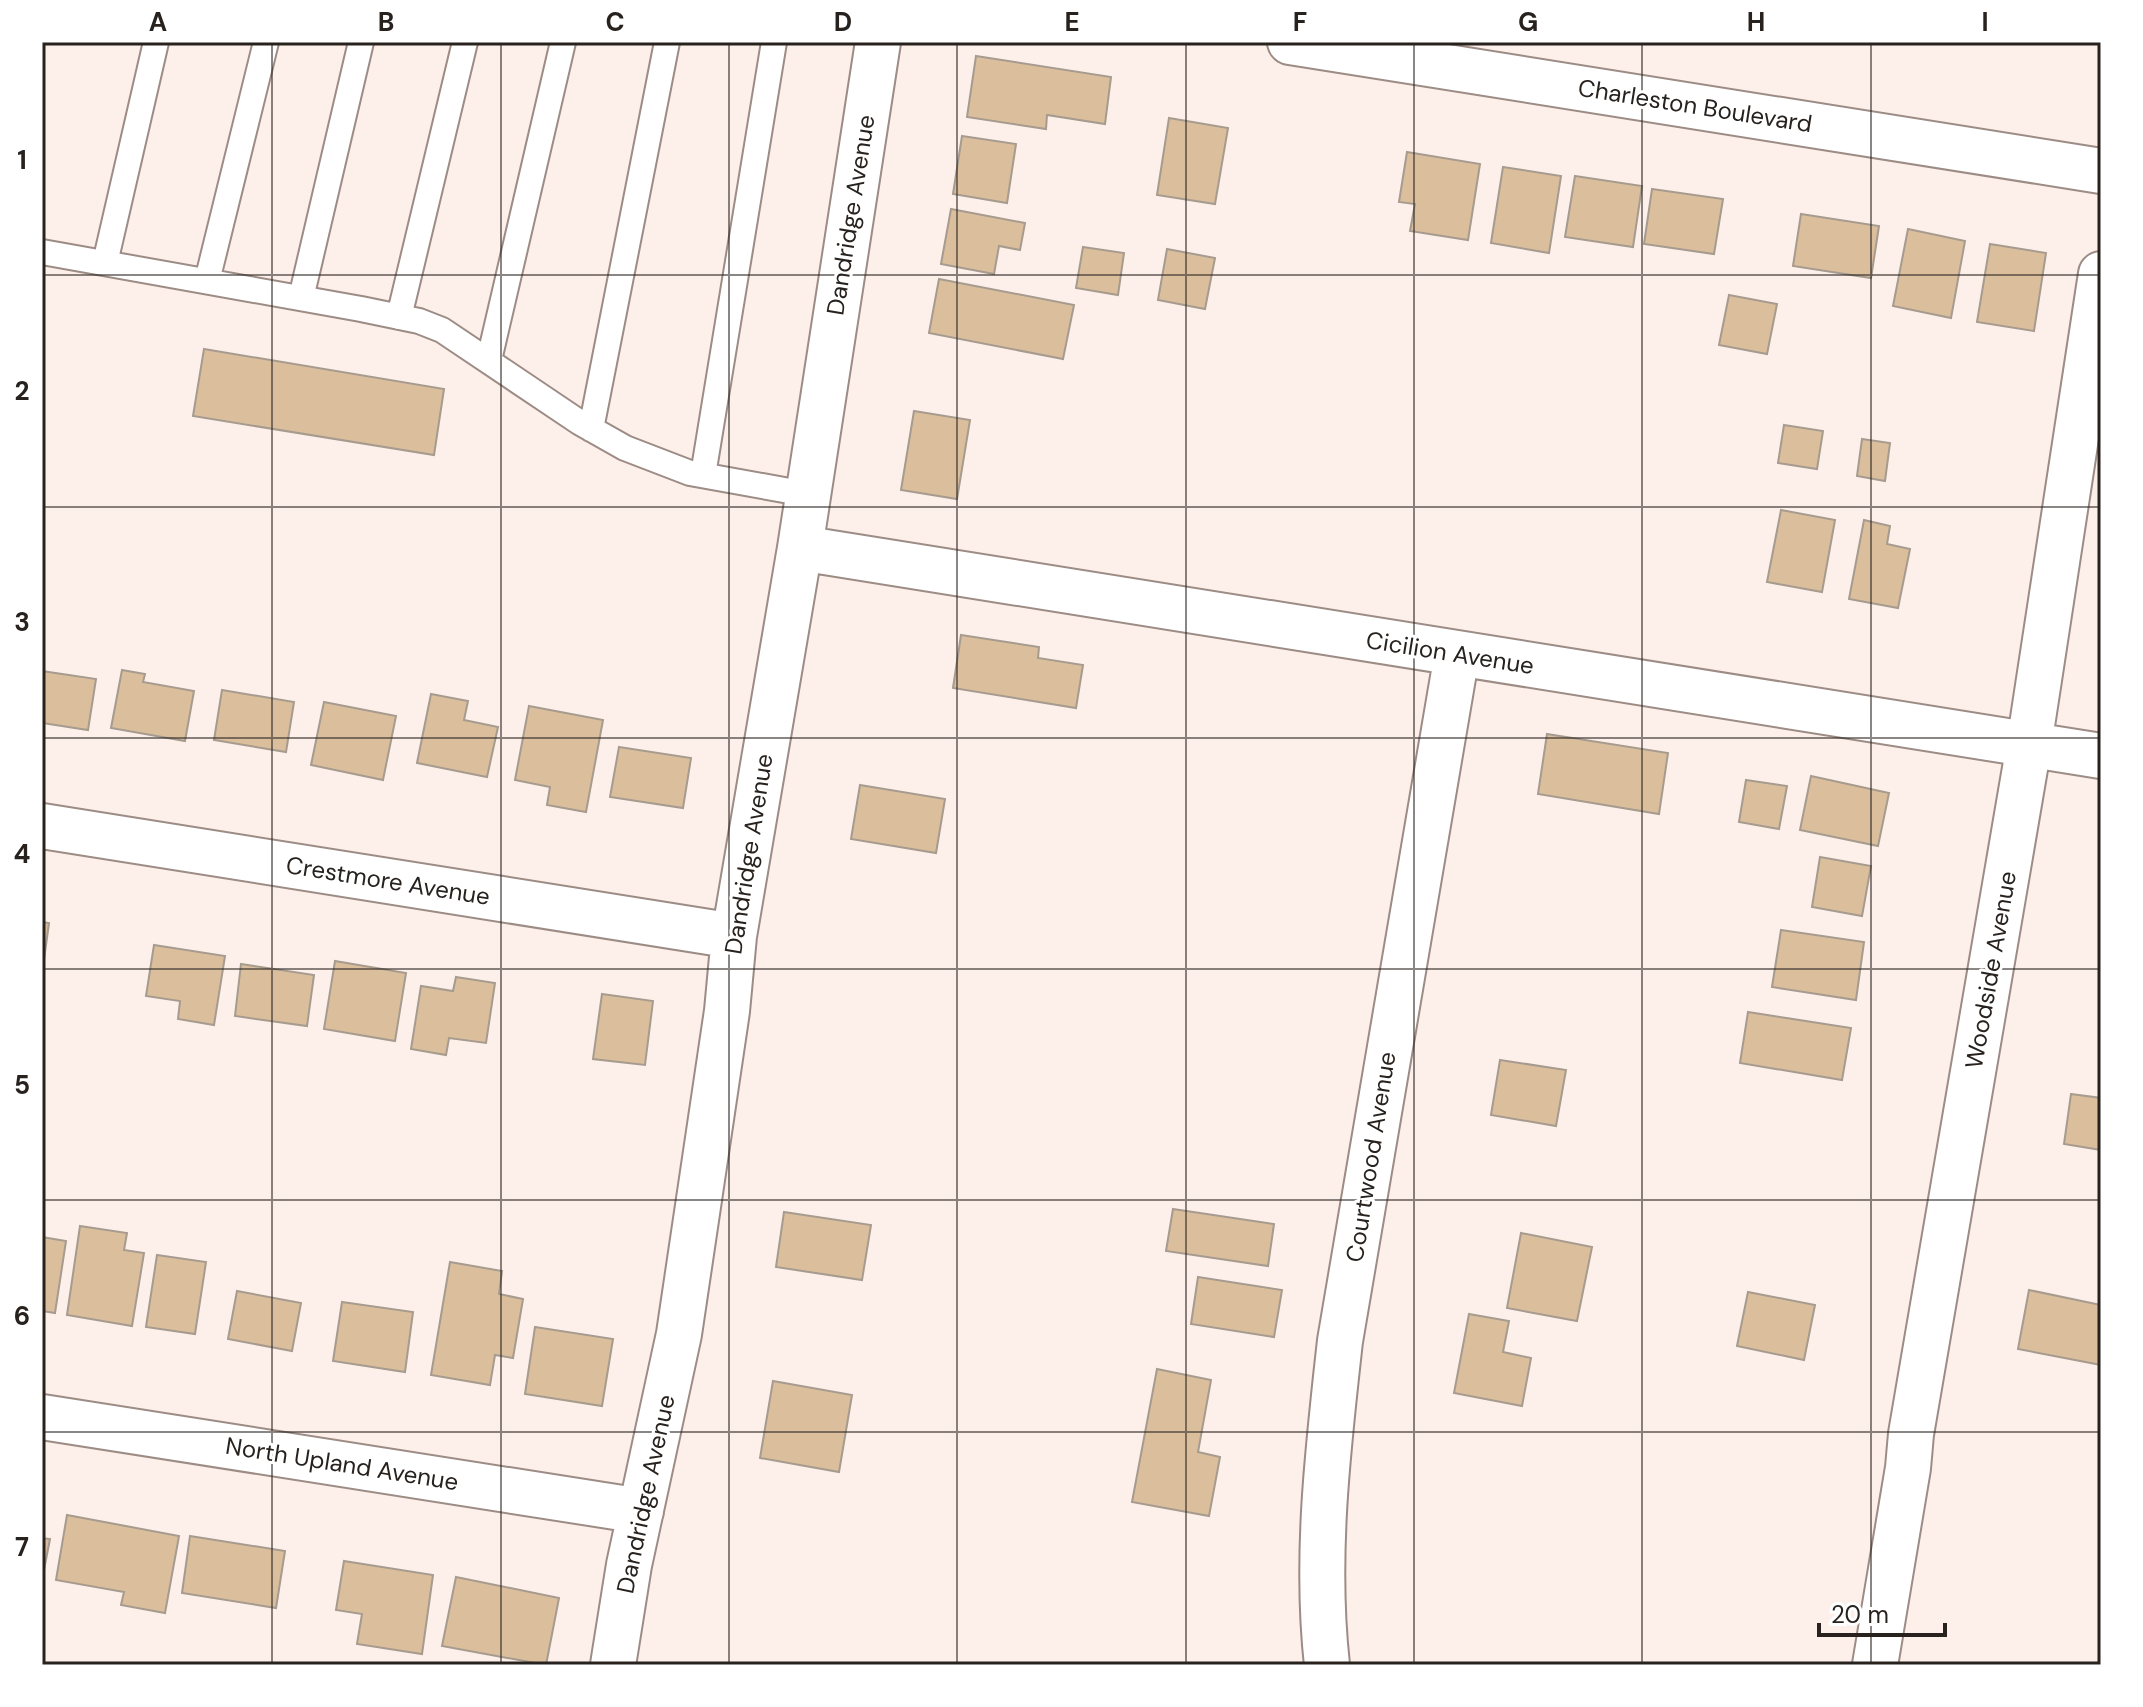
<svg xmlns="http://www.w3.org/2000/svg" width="2143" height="1707" viewBox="0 0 2143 1707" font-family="'DM Sans',sans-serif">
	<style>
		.building { fill: #dbbf9d; stroke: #a69b8e; stroke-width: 2 }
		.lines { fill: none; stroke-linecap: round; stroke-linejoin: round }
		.lane-casing { stroke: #9c8c85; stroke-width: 28 }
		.street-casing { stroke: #9c8c85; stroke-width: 48 }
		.lane { stroke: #fff; stroke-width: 24 }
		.street { stroke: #fff; stroke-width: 44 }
		.grid { fill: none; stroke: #28221f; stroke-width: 2; stroke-opacity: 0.55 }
		.labels { text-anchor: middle; stroke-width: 6; stroke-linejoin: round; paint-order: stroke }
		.street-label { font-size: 24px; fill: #28221f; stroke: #fff }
		.neatline { fill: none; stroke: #28221f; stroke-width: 3 }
		.grid-label { font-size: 26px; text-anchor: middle; font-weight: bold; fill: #28221f }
	</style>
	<rect width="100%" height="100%" fill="#fdefe9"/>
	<path class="building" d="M 976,56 L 1111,77 L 1105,124 L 1047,115 L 1046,129 L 967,117 Z
		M 1169,118 L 1228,128 L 1215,204 L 1157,195 Z
		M 962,136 L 1016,144 L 1007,203 L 953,194 Z
		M 1407,152 L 1480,164 L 1468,240 L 1410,231 L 1415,204 L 1399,202 Z
		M 1503,167 L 1561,176 L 1549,253 L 1491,243 Z
		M 1575,176 L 1642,186 L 1633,247 L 1565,237 Z
		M 1652,189 L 1723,199 L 1714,254 L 1644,244 Z
		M 951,209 L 1025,223 L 1020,250 L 999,246 L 994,274 L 941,264 Z
		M 1801,214 L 1879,226 L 1871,278 L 1793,266 Z
		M 1908,229 L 1965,241 L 1951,318 L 1893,306 Z
		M 1990,244 L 2046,253 L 2034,331 L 1977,322 Z
		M 1083,247 L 1124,253 L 1118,295 L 1076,288 Z
		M 1167,249 L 1215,258 L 1205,309 L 1158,300 Z
		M 939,279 L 1074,305 L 1063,359 L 929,333 Z
		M 1729,295 L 1777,304 L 1767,354 L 1719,345 Z
		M 204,349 L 444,389 L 434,455 L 193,416 Z
		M 914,411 L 970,420 L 957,499 L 901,490 Z
		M 1784,425 L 1823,431 L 1817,469 L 1778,463 Z
		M 1862,439 L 1890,443 L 1885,481 L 1857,476 Z
		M 1781,510 L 1835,520 L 1822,592 L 1767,582 Z
		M 1864,520 L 1890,526 L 1887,544 L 1910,549 L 1898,608 L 1849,599 Z
		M 961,635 L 1039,647 L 1038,658 L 1083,665 L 1076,708 L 953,688 Z
		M 122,670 L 145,674 L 143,682 L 194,691 L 185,741 L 111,728 Z
		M 42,671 L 96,679 L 88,730 L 42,723 Z
		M 222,690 L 294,702 L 286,752 L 214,740 Z
		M 431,694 L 468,701 L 464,720 L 498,727 L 487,777 L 417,763 Z
		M 324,702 L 396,716 L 383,780 L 311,765 Z
		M 529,706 L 603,720 L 586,812 L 547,805 L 550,787 L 515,780 Z
		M 1547,734 L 1668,753 L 1659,814 L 1538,794 Z
		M 619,747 L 691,758 L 683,808 L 610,797 Z
		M 1811,776 L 1889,793 L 1878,846 L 1800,830 Z
		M 1746,780 L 1787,786 L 1779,829 L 1739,822 Z
		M 860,785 L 945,799 L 936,853 L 851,839 Z
		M 1820,857 L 1871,866 L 1862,916 L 1812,907 Z
		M 42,922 L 49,923 L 42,974 Z
		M 1781,930 L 1864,942 L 1856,1000 L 1772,987 Z
		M 154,945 L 225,956 L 214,1025 L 178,1019 L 180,1001 L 146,996 Z
		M 335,961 L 406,973 L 395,1041 L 324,1029 Z
		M 241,964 L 314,975 L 307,1026 L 235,1016 Z
		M 456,977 L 495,983 L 486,1043 L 449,1038 L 446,1055 L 411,1049 L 421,986 L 453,991 Z
		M 602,994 L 653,1001 L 645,1065 L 593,1059 Z
		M 1748,1012 L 1851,1028 L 1842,1080 L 1740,1063 Z
		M 1500,1060 L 1566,1070 L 1556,1126 L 1491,1115 Z
		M 2071,1094 L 2101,1098 L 2101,1150 L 2064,1144 Z
		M 1173,1209 L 1274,1224 L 1268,1266 L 1166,1251 Z
		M 784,1212 L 871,1225 L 862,1280 L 776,1267 Z
		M 80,1226 L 127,1233 L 124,1250 L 144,1253 L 132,1326 L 67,1315 Z
		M 1521,1233 L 1592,1247 L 1577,1321 L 1507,1308 Z
		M 42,1237 L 66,1241 L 55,1313 L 42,1311 Z
		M 157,1255 L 206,1262 L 195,1334 L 146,1327 Z
		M 450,1262 L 502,1271 L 499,1294 L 523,1299 L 513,1358 L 495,1355 L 490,1385 L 431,1375 Z
		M 1198,1277 L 1282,1290 L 1274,1337 L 1191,1324 Z
		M 2029,1290 L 2101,1305 L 2101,1365 L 2018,1349 Z
		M 237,1291 L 301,1303 L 292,1351 L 228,1339 Z
		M 1748,1292 L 1815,1305 L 1804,1360 L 1737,1346 Z
		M 342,1302 L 413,1312 L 405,1372 L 333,1361 Z
		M 1469,1314 L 1509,1321 L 1503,1352 L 1531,1358 L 1522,1406 L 1454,1393 Z
		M 535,1327 L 613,1339 L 602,1406 L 525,1394 Z
		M 1157,1369 L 1211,1380 L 1198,1452 L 1220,1457 L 1209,1516 L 1132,1502 Z
		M 773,1381 L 852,1395 L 839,1472 L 760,1458 Z
		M 67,1515 L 179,1536 L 165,1613 L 121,1605 L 124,1592 L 56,1580 Z
		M 190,1536 L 285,1551 L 276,1608 L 182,1593 Z
		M 42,1538 L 50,1539 L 42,1580 Z
		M 344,1561 L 433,1575 L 422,1654 L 357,1644 L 362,1614 L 336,1610 Z
		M 456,1577 L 559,1598 L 546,1665 L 442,1646 Z"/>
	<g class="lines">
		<defs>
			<path id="lane" d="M 42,252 L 361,309 L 419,321 L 442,330 L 579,422 L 625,448 L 690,473 L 806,494
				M 105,263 L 156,42
				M 207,281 L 266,42
				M 301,298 L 361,42
				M 399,317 L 465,42
				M 489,360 L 563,42
				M 591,429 L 667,42
				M 703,475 L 774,42"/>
			<path id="street" d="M 1290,42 L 2101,171
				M 800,548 L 2101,756
				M 42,826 L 734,936
				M 42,1417 L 641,1511
				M 613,1665 L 629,1565 L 679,1334 L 727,1011 L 734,936 L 800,548 L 878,42
				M 1327,1665 C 1315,1558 1328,1448 1340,1341 L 1457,654
				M 1875,1665 L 1908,1468 L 1911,1434 L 2029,745 L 2101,274"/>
		</defs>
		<use href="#lane" class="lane-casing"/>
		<use href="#street" class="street-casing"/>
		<use href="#lane" class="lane"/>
		<use href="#street" class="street"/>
	</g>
	<path class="grid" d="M 272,42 L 272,1665M 501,42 L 501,1665M 729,42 L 729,1665M 957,42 L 957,1665M 1186,42 L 1186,1665M 1414,42 L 1414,1665M 1642,42 L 1642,1665M 1871,42 L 1871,1665M 42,275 L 2101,275M 42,507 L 2101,507M 42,738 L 2101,738M 42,969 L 2101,969M 42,1200 L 2101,1200M 42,1432 L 2101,1432"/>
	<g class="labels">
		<g class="street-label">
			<text transform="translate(1695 106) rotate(9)" y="8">Charleston Boulevard</text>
			<text transform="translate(851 215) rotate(-81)" y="8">Dandridge Avenue</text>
			<text transform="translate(1450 653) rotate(9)" y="8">Cicilion Avenue</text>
			<text transform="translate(749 854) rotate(-81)" y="8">Dandridge Avenue</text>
			<text transform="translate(388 881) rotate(9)" y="8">Crestmore Avenue</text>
			<text transform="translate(1991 970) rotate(-80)" y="8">Woodside Avenue</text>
			<text transform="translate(1371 1157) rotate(-81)" y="8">Courtwood Avenue</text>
			<text transform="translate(342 1464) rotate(9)" y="8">North Upland Avenue</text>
			<text transform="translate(646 1494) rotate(-78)" y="8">Dandridge Avenue</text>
		</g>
	</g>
	<rect width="2143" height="1707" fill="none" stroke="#ffffff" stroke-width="88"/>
	<path d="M1819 1623v12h126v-12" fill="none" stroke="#28221f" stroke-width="4"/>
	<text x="1831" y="1623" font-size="24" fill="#28221f" stroke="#ffffff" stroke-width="6" paint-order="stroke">20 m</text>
	<rect x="44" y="44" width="2055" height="1619" class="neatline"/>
	<g class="grid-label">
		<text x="158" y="31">A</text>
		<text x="386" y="31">B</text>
		<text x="615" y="31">C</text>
		<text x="843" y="31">D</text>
		<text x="1072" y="31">E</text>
		<text x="1300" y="31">F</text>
		<text x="1528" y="31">G</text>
		<text x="1756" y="31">H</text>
		<text x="1985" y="31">I</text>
		<text x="22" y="169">1</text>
		<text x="22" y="400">2</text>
		<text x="22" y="631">3</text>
		<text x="22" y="863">4</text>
		<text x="22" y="1094">5</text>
		<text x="22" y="1325">6</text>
		<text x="22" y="1556">7</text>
	</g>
</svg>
